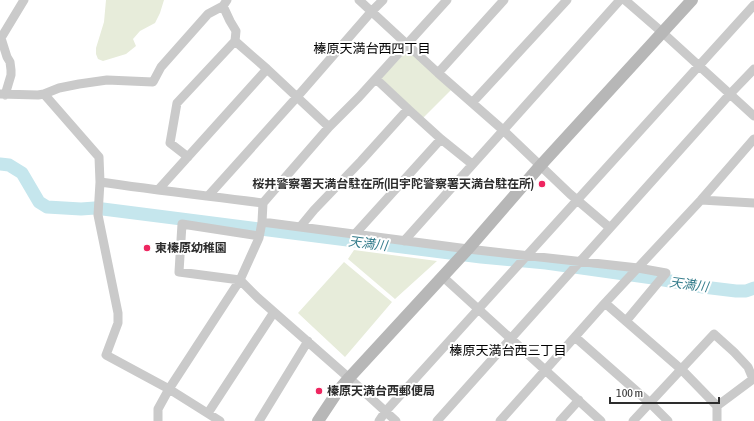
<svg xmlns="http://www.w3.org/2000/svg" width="754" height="421" viewBox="0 0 754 421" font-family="'Asap Condensed','Noto Sans JP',sans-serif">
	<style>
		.green { fill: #e7ecda }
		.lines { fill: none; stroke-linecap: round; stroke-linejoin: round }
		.river { stroke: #c5e6ed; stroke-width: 13 }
		.street { stroke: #cacaca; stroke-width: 9 }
		.secondary { stroke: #b7b7b7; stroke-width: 12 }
		.poi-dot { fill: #ee2660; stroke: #fff; stroke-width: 1.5 }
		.labels { text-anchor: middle; stroke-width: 4; stroke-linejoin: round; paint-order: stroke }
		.poi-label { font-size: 12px; font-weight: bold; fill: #2d2d2d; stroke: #fff; text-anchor: start }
		.neighbourhood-label { font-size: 13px; fill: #000; stroke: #fff }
		.water-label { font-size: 13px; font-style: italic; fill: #367d8c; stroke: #fff }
	</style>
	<rect width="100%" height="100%" fill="#fff"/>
	<path class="green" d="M 106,0 L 164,0 L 160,13 L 155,23 L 140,31 L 133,39 L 136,46 L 126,54 L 103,61 L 98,59 L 96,54 L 96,48 L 104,22 Z
		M 408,50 L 451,90 L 423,118 L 381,78 Z
		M 354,250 L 437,261 L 395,299 L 348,259 Z
		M 344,262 L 392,302 L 345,357 L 298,313 Z"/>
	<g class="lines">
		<path class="river" d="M 0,164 L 9,165 L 22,173 L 39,202 L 47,207 L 81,209 L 95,208 L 481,257 L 546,263 L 653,278 L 703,287 L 736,291 L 746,291 L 754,288"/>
		<path class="street" d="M 359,0 L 438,73 L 503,130 L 570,194 L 610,228 L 437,421
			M 625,0 L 663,33 L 754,116
			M 223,6 L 230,21 L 236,31 L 235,41 L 267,69 L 329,127
			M 438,73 L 504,0
			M 376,79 L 408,109
			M 0,94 L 38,95 L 44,94 L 59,88 L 79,84 L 107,80 L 153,82 L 161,67 L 208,14 L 223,6 L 227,0
			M 44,94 L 99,157 L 100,182 L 98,215 L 118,313 L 118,323 L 106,355 L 169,389 L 220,421
			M 5,95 L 11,75 L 11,70 L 10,62 L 7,57 L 1,38 L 24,0
			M 472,103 L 567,0
			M 188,157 L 170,143 L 177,103 L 235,41
			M 100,182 C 154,190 209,196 263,203
			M 158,190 L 267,69
			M 209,195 L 297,97 L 371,12 L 383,0
			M 701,200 L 754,203
			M 262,222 L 468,249 L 638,268 L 666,273
			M 300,227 L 314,210 L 361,161 L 408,109 L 441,139 L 472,164
			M 610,228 L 730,94 L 754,69
			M 355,234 L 441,139
			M 259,236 L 182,224 L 179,272 L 240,280 L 258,298 L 349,378 L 396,421
			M 404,241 L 620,0
			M 442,276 L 601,421
			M 605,303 L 682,370 L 717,406 L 717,421
			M 626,321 L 666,273
			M 575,337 L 650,403 L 668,421
			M 208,413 L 274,312
			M 158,421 L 158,409 L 169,389 L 240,280 L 259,238 L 262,222 L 263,203 L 329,127 L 359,97 L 447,0
			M 259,421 L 308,341
			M 379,421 L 385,412 L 754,5
			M 500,421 L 605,303 L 701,200 L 754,139
			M 560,421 L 579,400
			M 633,421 L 714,334 L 734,352 L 748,367 L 753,379 L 717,406"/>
		<path class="secondary" d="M 318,421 L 338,391 L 349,378 L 468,249 L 540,166 L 692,0"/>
	</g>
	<g class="poi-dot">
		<circle cx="542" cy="184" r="4"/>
		<circle cx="147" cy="248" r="4"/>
		<circle cx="319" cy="391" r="4"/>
	</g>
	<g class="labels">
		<g class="poi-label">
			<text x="534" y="188" text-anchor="end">桜井警察署天満台駐在所(旧宇陀警察署天満台駐在所)</text>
			<text x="155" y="252">東榛原幼稚園</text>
			<text x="327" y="395">榛原天満台西郵便局</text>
		</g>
		<g class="neighbourhood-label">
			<text x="372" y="53">榛原天満台西四丁目</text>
			<text x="508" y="355">榛原天満台西三丁目</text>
		</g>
		<g class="water-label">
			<text transform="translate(368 243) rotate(7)" y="5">天満川</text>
			<text transform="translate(689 284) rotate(8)" y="5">天満川</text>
		</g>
	</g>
	<path d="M610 397v6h109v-6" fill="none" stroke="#2d2d2d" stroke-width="2"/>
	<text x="616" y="397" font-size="12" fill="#2d2d2d" stroke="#ffffff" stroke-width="3" paint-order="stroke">100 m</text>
</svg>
